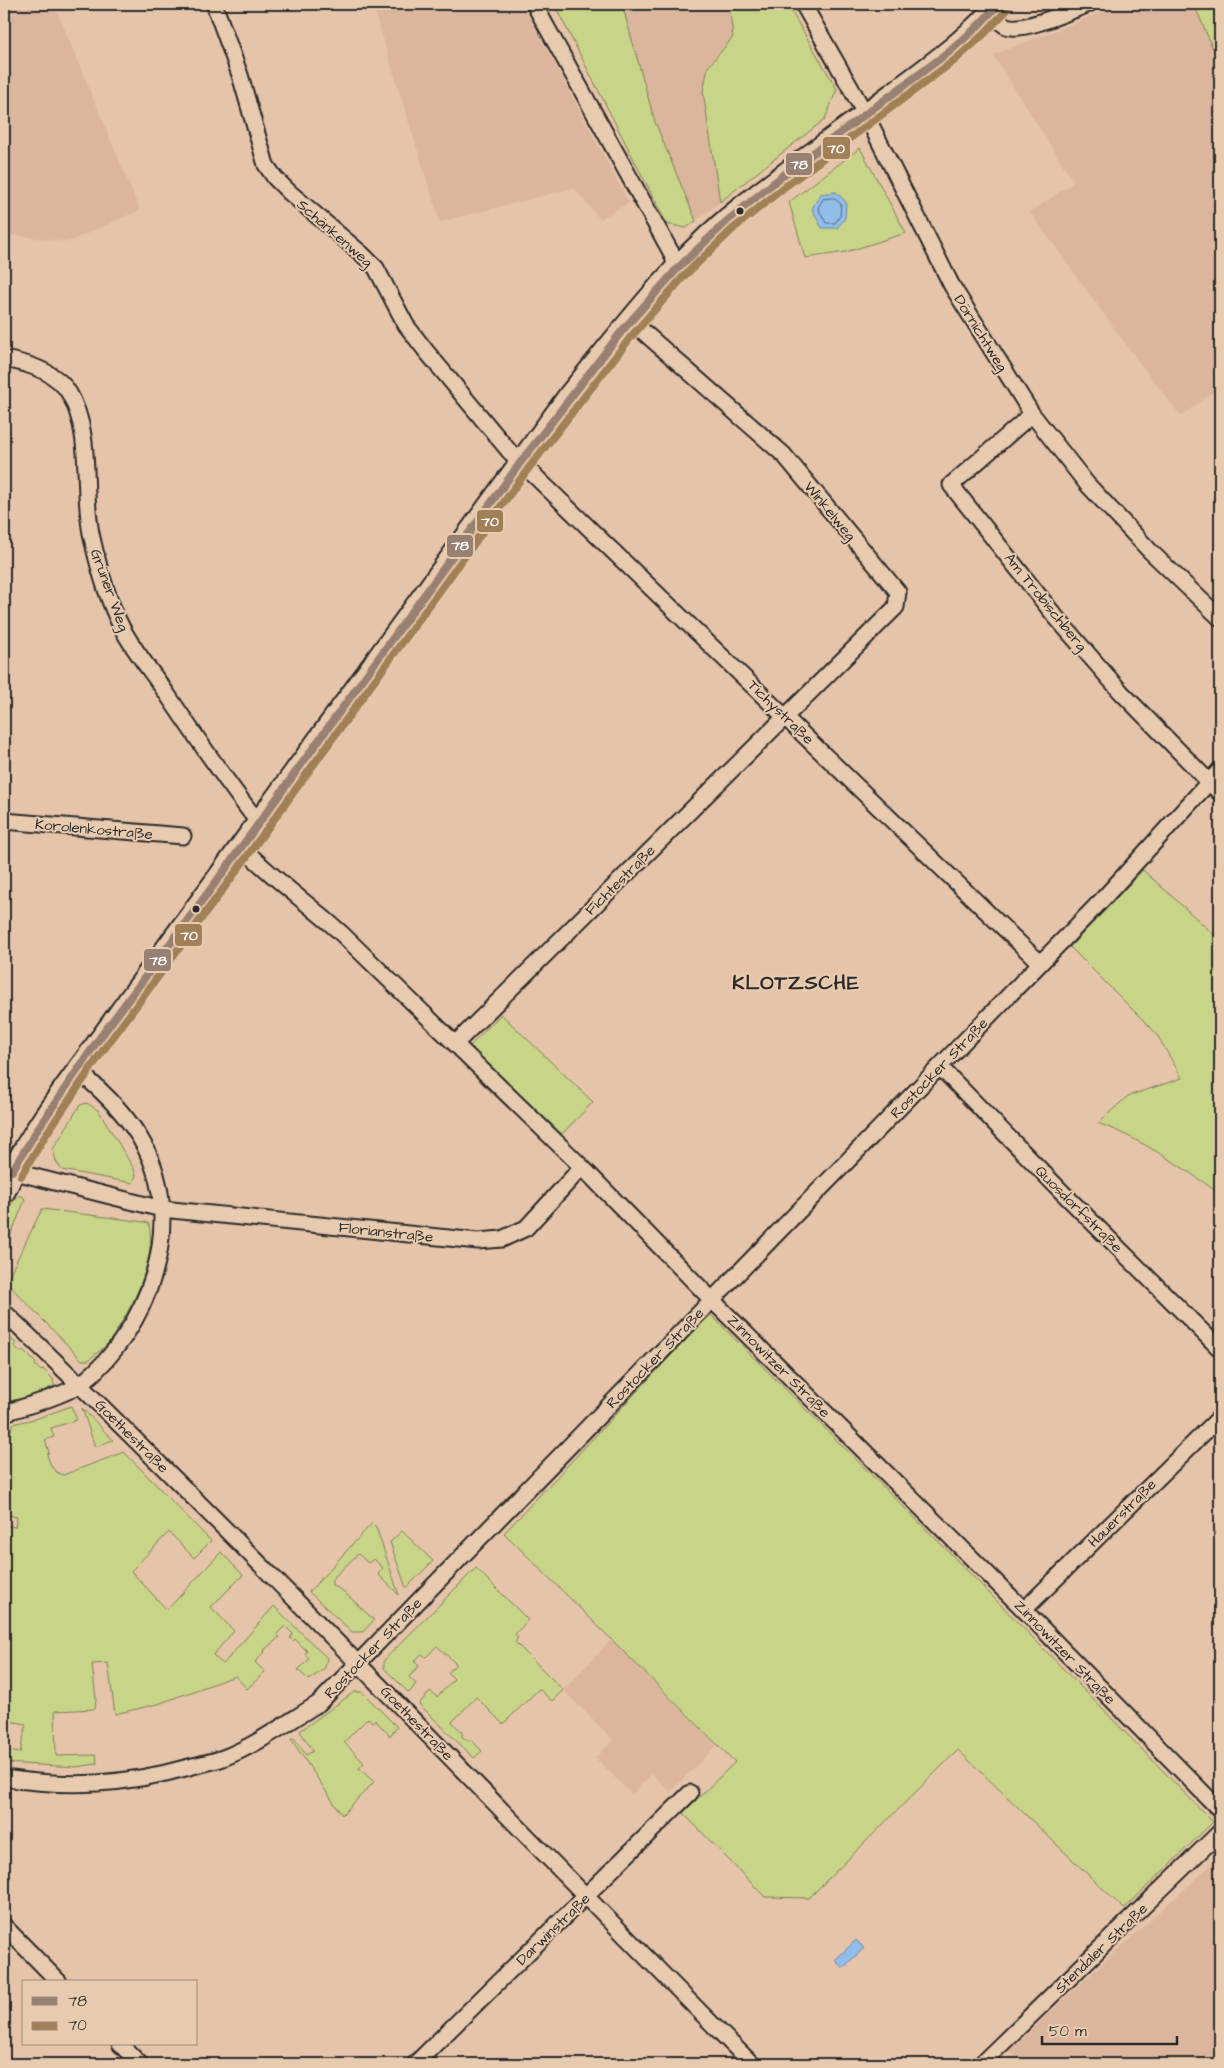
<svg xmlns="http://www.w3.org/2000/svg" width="1224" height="2068" viewBox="0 0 1224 2068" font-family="'Architects Daughter',sans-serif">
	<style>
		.built { fill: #dbb69d }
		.green { fill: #c8d487; stroke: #7a8059 }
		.water { fill: #91bdea; stroke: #68839e }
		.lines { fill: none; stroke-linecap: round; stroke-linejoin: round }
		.shore { stroke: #546577; stroke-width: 1 }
		.street-casing { stroke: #2b2b2b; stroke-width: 19 }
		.secondary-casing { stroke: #2b2b2b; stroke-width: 26 }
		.street { stroke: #e8cbaf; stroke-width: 15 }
		.secondary { stroke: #e8cbaf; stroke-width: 22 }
		.bus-1-casing { stroke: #e8cbaf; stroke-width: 11 }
		.bus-2-casing { stroke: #e8cbaf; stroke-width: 11 }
		.bus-1 { stroke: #988072; stroke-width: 8 }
		.bus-2 { stroke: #a28057; stroke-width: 8 }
		.bus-dot { fill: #2b2b2b; stroke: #e8cbaf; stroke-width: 2 }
		.labels { text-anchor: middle; stroke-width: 4; stroke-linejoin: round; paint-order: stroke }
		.street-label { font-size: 15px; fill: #2b2b2b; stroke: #e8cbaf }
		.district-label { font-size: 20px; font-weight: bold; letter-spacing: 1px; fill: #2b2b2b; stroke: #e8cbaf }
		.line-badge { stroke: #e8cbaf; stroke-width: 2 }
		.badge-label { font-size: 14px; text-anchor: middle; font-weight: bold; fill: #fff }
	</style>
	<rect width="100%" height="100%" fill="#e6c4a9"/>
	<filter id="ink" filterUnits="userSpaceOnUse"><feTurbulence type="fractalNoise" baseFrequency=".02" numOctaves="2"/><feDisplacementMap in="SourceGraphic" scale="10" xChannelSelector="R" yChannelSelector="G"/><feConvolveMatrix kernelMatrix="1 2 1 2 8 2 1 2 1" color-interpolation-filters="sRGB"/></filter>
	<g filter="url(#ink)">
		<path class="built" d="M 4,4 L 54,4 L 140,210 L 68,242 L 4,234 Z
			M 372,4 L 523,4 L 629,203 L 600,219 L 574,188 L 440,222 Z
			M 554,4 L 787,4 L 837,89 L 825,119 L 720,202 L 686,228 L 667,224 Z
			M 1123,4 L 1194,4 L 1213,49 L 1220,57 L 1220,387 L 1181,416 L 1135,357 L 1030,212 L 1074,182 L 993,55 Z
			M 611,1640 L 717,1745 L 670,1792 L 652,1774 L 632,1794 L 595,1758 L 613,1740 L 563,1690 Z
			M 1220,1857 L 1220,2064 L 1023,2064 L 1010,2050 L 1096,1969 Z"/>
		<path class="green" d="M 554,4 L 622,4 L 655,122 L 696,221 L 686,228 L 667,224 Z
			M 729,4 L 787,4 L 837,89 L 825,119 L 720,202 L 703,92 L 708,67 L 733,37 Z
			M 1194,4 L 1220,4 L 1220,57 L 1213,49 Z
			M 860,148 L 906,233 L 846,252 L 805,258 L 789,202 Z
			M 1143,870 L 1220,940 L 1220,1194 C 1181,1166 1143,1140 1098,1123 L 1128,1096 L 1182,1078 L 1156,1033 L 1070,947 Z
			M 501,1014 L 593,1102 L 562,1134 L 470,1046 Z
			M 87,1103 L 99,1111 L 134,1169 L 136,1175 L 133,1183 L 62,1170 L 56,1161 L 53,1149 L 80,1105 Z
			M 19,1196 L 23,1196 L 25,1200 L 4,1251 C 4,1232 2,1209 19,1196 Z
			M 42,1209 L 145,1222 L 149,1224 C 157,1260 131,1310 111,1339 C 106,1347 96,1353 89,1360 L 82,1360 L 6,1282 Z
			M 710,1314 L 949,1552 L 1213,1822 L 1124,1909 L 958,1750 L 809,1898 L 765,1897 L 683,1813 L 735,1762 L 504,1533 Z
			M 4,1334 L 16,1343 L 14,1346 L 21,1352 L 23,1350 L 36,1363 L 35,1365 L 41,1371 L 43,1369 L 53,1379 L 54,1386 L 32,1396 L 4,1402 Z
			M 71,1406 L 77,1420 L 51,1428 L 54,1437 L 45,1440 L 49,1452 L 47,1454 C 50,1464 52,1472 63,1475 L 124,1452 L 211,1541 L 194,1558 L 169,1532 L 131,1571 L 167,1610 L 221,1552 L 243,1575 L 211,1607 L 234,1631 L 213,1655 L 223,1664 L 274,1606 L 327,1658 L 325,1668 L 309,1680 L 298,1670 L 309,1659 L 305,1654 L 307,1651 L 295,1639 L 293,1641 L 290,1638 L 293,1634 L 285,1626 L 277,1634 L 280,1637 L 264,1650 L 265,1651 L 255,1662 L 265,1672 L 247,1689 L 235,1676 L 158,1704 L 115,1714 L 108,1663 L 92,1664 L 96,1699 L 95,1709 L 55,1711 L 56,1756 L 96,1755 L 97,1764 L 76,1767 L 4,1763 L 4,1750 L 20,1753 L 26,1724 L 4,1720 L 4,1525 L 15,1527 L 17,1517 L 4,1514 L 5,1448 L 13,1424 L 38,1418 Z
			M 82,1408 L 113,1440 L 95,1447 Z
			M 372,1523 L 376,1527 L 399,1595 L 378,1574 L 383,1568 L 374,1559 L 368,1563 L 358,1554 L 332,1579 L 332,1585 L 343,1591 L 374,1620 L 363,1632 L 352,1632 L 309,1592 Z
			M 402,1531 L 433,1561 L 406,1588 L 390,1542 Z
			M 476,1568 L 528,1620 L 515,1634 L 518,1638 L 515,1642 L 563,1690 L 552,1701 L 539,1689 L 503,1724 L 476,1697 L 452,1722 L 462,1732 L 462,1737 L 466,1740 L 471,1740 L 482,1751 L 474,1758 L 419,1704 L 430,1691 L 437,1697 L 454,1679 L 448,1673 L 456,1664 L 437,1646 L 426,1657 L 422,1654 L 414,1661 L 419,1666 L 409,1677 L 416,1684 L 409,1693 L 384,1668 L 384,1660 Z
			M 354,1692 L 362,1692 L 397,1727 L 390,1736 L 375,1720 L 372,1722 L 368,1718 L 344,1742 L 364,1763 L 359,1768 L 374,1782 L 342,1815 L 291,1739 L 294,1738 L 306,1755 L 313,1751 L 300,1731 Z"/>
		<path class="water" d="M 836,192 L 846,202 L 845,218 L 837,228 L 822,228 L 812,209 L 820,194 Z
			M 856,1940 L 864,1948 L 843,1968 L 835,1960 Z"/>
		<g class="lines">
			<path class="shore" d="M 834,198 L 841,204 L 840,216 L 835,223 L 826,223 L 818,208 L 823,199 Z"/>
			<defs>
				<path id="street" d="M 214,4 L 240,75 L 266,165 L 275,178 L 289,192 L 363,255 L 376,268 L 406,325 L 426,351 L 509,451 L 1040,963
					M 534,4 L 672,254 L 677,269
					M 803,4 L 866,115 L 952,286 L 1032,414 L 1087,484 L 1150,551 L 1220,618
					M 992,13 C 996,17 1001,24 1006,26 C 1023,33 1072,10 1089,4
					M 4,359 C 27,363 56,371 69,393 C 94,436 81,491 92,538 C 98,565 109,603 122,628 C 134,651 152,672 167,694 C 196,737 226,782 259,823
					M 1032,414 L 951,485 L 1055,616 L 1121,692 L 1220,793
					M 4,821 L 183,836
					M 242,847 C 273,879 309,904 341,933 L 582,1167 L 712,1300 L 1024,1610 L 1220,1810
					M 456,1043 L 896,607 L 898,592 L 784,455 L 631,321
					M 940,1067 L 1063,1193 L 1220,1349
					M 5,1173 L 12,1171 L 31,1176 L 162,1209 L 478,1241 L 502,1239 L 526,1228 L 582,1167
					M 4,1312 C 85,1389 164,1468 243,1547 C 414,1719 581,1893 752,2064
					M 4,1413 C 24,1407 66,1395 82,1383 C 148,1330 186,1226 145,1147 C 129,1116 104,1092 78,1071
					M 1024,1610 L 1220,1417
					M 4,1778 C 69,1788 126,1785 189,1767 C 200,1764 212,1762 223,1758 C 257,1745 288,1722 319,1703 L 1101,901 L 1220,770
					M 4,1926 L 59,1982
					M 120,2044 L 140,2064
					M 415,2064 L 690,1793
					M 981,2064 L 1220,1832"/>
				<path id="secondary" d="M 4,1191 C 23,1147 50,1109 78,1071 L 571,394 C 624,330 674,262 739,210 C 790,170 844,131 896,92 C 932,65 970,38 999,4"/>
			</defs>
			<use href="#street" class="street-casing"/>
			<use href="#secondary" class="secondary-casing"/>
			<use href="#street" class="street"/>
			<use href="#secondary" class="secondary"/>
			<defs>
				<path id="bus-1" d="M 12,1171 L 39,1127 L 96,1043 L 219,878 L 520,463 L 622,331 L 677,269 L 727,221 L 781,177 L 949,52 L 975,29 L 999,4"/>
				<path id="bus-2" d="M 21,1176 L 47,1133 L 104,1049 L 227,884 L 528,469 L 630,338 L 684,276 L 734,228 L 787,185 L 955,60 L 982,36 L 1006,11"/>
			</defs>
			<use href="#bus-1" class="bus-1-casing"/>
			<use href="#bus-2" class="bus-2-casing"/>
			<use href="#bus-1" class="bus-1"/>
			<use href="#bus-2" class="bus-2"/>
		</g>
	</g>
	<g class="bus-dot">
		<circle cx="740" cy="211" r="4.5"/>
		<circle cx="196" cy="909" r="4.5"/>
	</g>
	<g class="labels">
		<g class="street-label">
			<text transform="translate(335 233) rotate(41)" y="5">Schänkenweg</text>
			<text transform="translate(981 333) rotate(58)" y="5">Dörnichtweg</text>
			<text transform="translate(830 511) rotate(50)" y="5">Winkelweg</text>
			<text transform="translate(110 590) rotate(70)" y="5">Grüner Weg</text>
			<text transform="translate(1046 602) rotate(51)" y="5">Am Trobischberg</text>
			<text transform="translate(781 712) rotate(44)" y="5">Tichystraße</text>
			<text transform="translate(94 829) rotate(5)" y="5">Korolenkostraße</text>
			<text transform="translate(620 880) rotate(-45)" y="5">Fichtestraße</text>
			<text transform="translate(939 1068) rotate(-46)" y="5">Rostocker Straße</text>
			<text transform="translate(1079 1209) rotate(45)" y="5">Quosdorfstraße</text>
			<text transform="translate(386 1232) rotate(6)" y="5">Florianstraße</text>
			<text transform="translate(655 1358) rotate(-46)" y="5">Rostocker Straße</text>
			<text transform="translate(779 1366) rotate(45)" y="5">Zinnowitzer Straße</text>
			<text transform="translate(132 1436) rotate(45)" y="5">Goethestraße</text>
			<text transform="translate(1122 1513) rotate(-45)" y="5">Hauerstraße</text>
			<text transform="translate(373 1648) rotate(-46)" y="5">Rostocker Straße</text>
			<text transform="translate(1065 1652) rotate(46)" y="5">Zinnowitzer Straße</text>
			<text transform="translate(417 1723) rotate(46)" y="5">Goethestraße</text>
			<text transform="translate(553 1929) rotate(-44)" y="5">Darwinstraße</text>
			<text transform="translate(1101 1948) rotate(-44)" y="5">Stendaler Straße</text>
		</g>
		<g class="district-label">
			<text x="796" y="989">KLOTZSCHE</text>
		</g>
	</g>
	<g class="line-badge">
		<rect x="822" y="136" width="29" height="24" rx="5" fill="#a28057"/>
		<rect x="785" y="152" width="28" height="24" rx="5" fill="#988072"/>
		<rect x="476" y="509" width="28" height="24" rx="5" fill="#a28057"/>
		<rect x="446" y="534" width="28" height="24" rx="5" fill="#988072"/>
		<rect x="174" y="923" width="29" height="24" rx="5" fill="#a28057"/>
		<rect x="143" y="948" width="29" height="24" rx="5" fill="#988072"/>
	</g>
	<g class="badge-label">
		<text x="836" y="153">70</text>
		<text x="799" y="169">78</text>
		<text x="490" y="526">70</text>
		<text x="460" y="550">78</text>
		<text x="189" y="940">70</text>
		<text x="158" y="965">78</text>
	</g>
	<rect width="1224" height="2068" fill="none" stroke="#e8cbaf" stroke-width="20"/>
	<rect x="10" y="10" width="1204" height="2048" fill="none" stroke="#2b2b2b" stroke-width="2" filter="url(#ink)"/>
	<rect x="22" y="1980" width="175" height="65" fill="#e8cbaf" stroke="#9c8b7a"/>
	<rect x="32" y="1997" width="25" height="8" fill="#988072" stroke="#9c8b7a"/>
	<text x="68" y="2006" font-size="15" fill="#2b2b2b">78</text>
	<rect x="32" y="2022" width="25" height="8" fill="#a28057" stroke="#9c8b7a"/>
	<text x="68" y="2030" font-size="15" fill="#2b2b2b">70</text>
	<path d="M1042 2036v8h135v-8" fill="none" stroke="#2b2b2b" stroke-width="2.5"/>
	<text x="1049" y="2036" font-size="15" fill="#2b2b2b" stroke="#e8cbaf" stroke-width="4" paint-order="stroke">50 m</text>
</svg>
